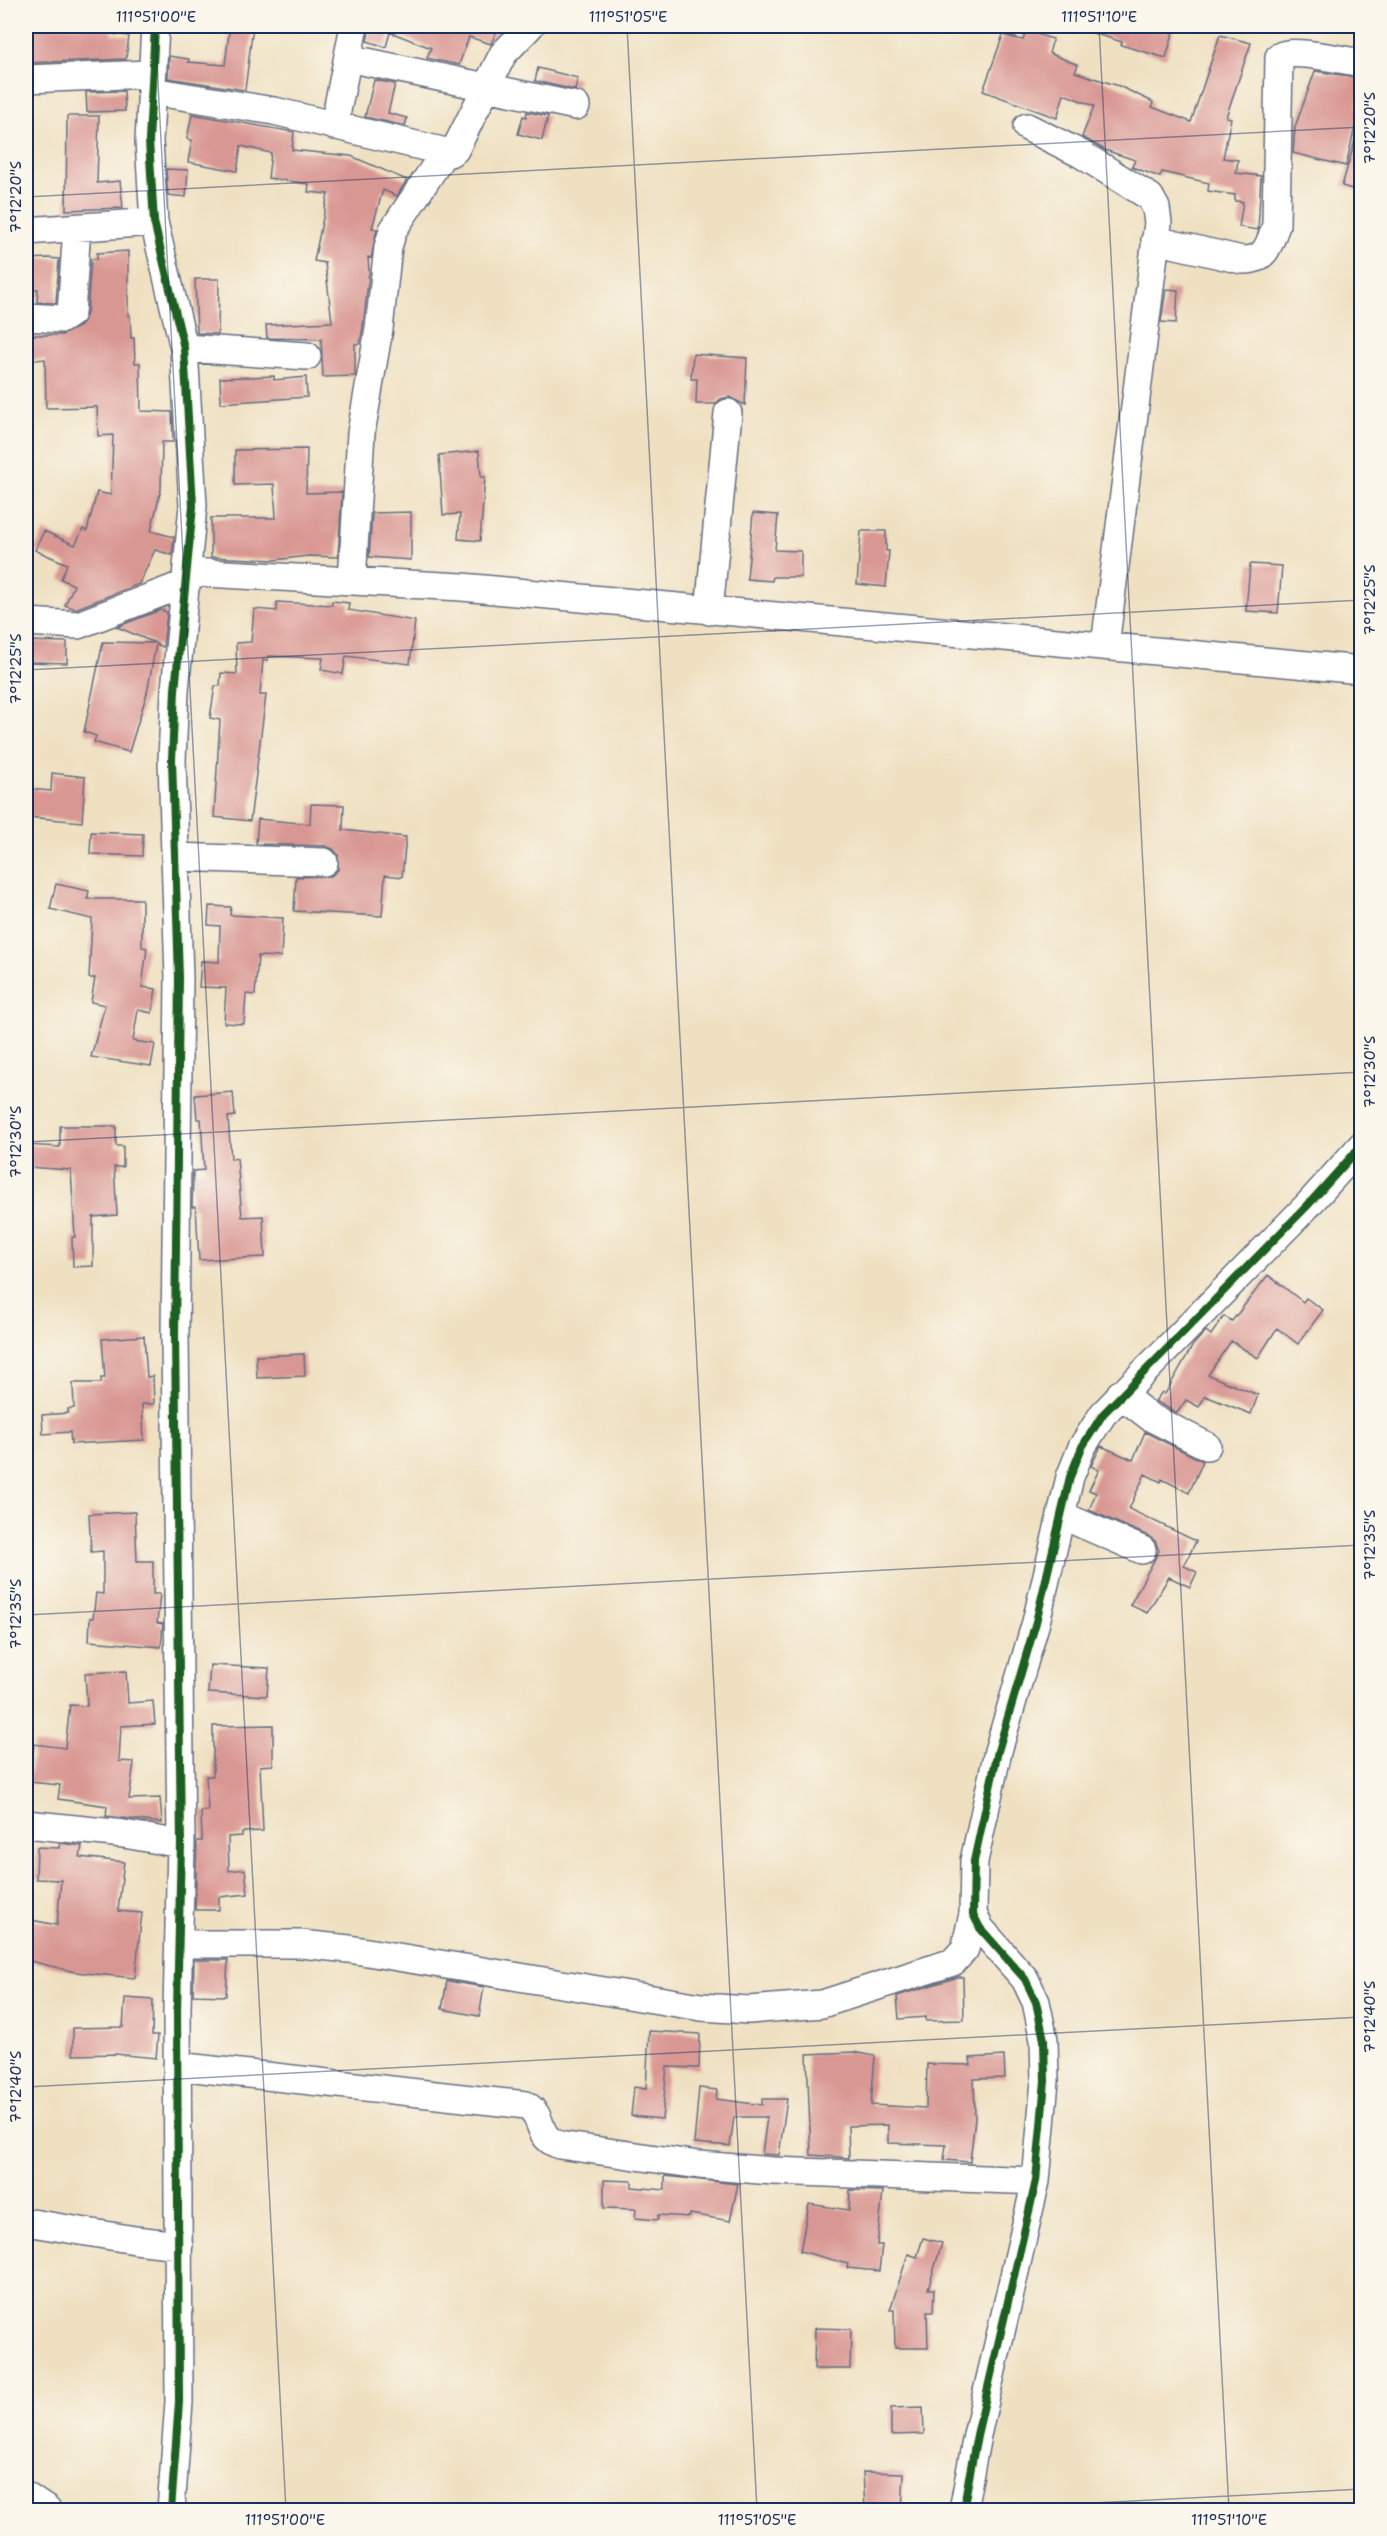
<svg xmlns="http://www.w3.org/2000/svg" width="1387" height="2536" viewBox="0 0 1387 2536" font-family="'Shantell Sans',sans-serif">
	<style>
		.building { fill: #d99793 }
		.lines { fill: none; stroke-linecap: round; stroke-linejoin: round }
		.minor-casing { stroke: #656d81; stroke-width: 30 }
		.minor { stroke: #fff; stroke-width: 27 }
		.cycleway-casing { stroke: #fbf7ec; stroke-width: 11 }
		.cycleway { stroke: #1b5e20; stroke-width: 8 }
		.ticks { fill: none; stroke: #1b2f5e; stroke-width: 1.5; stroke-opacity: 0.45 }
		.neatline { fill: none; stroke: #1b2f5e; stroke-width: 2 }
		.ticks-label { font-size: 15px; text-anchor: middle; fill: #1b2f5e }
	</style>
	<rect width="100%" height="100%" fill="#fbf7ec"/>
	<filter id="ink" filterUnits="userSpaceOnUse"><feTurbulence type="fractalNoise" baseFrequency=".0167" numOctaves="2"/><feDisplacementMap in="SourceGraphic" scale="12" xChannelSelector="R" yChannelSelector="G"/><feConvolveMatrix kernelMatrix="1 2 1 2 8 2 1 2 1" color-interpolation-filters="sRGB"/></filter>
	<filter id="wash" filterUnits="userSpaceOnUse"><feTurbulence type="fractalNoise" baseFrequency=".008" numOctaves="4" result="noise"/><feDisplacementMap in="SourceGraphic" scale="24" xChannelSelector="R" yChannelSelector="G"/><feGaussianBlur stdDeviation="1.35" result="paint"/><feColorMatrix in="noise" values="0 0 0 0 0 0 0 0 0 0 0 0 0 0 0 0 0 1.4 0 .05"/><feComposite in="paint" operator="in"/></filter>
	<g filter="url(#wash)">
		<rect width="100%" height="100%" fill="#efe0c1"/>
		<g id="blocks">
			<path class="building" d="M 27,26 L 114,26 L 112,34 L 129,36 L 126,59 L 26,63 Z
				M 230,26 L 253,26 L 245,90 L 168,78 L 169,56 L 189,59 L 188,62 L 225,65 Z
				M 370,26 L 499,26 L 491,44 L 469,37 L 459,65 L 427,58 L 431,48 L 390,32 L 386,47 L 367,41 Z
				M 1081,26 L 1175,26 L 1166,58 L 1121,45 L 1122,42 L 1080,29 Z
				M 1026,31 L 1053,39 L 1049,53 L 1078,65 L 1075,72 L 1119,86 L 1153,102 L 1152,107 L 1191,122 L 1220,35 L 1251,43 L 1226,117 L 1231,118 L 1223,158 L 1238,160 L 1236,173 L 1261,176 L 1258,230 L 1239,227 L 1243,202 L 1235,201 L 1235,195 L 1208,191 L 1209,183 L 1162,172 L 1160,177 L 1132,167 L 1135,160 L 1105,150 L 1082,137 L 1094,106 L 1064,94 L 1057,118 L 983,91 L 1003,35 L 1023,40 Z
				M 538,68 L 578,78 L 575,90 L 535,81 Z
				M 1315,71 L 1362,78 L 1357,108 L 1359,109 L 1346,166 L 1293,153 L 1295,127 Z
				M 374,80 L 395,84 L 388,113 L 407,118 L 405,126 L 365,117 Z
				M 124,91 L 125,111 L 87,112 L 86,92 Z
				M 527,112 L 548,116 L 542,140 L 518,134 L 523,116 L 526,117 Z
				M 192,114 L 294,132 L 292,150 L 351,156 L 407,180 L 397,196 L 383,190 L 372,228 L 377,229 L 371,258 L 368,257 L 369,272 L 363,327 L 360,344 L 355,344 L 355,376 L 323,377 L 321,339 L 267,338 L 266,325 L 332,322 L 325,263 L 314,261 L 328,194 L 308,192 L 309,184 L 268,178 L 271,153 L 241,146 L 237,171 L 188,162 L 192,140 L 187,139 Z
				M 67,116 L 99,116 L 97,183 L 120,181 L 123,208 L 66,210 Z
				M 1357,134 L 1362,135 L 1362,192 L 1342,186 Z
				M 166,169 L 188,170 L 186,197 L 168,195 Z
				M 128,251 L 128,316 L 130,316 L 131,338 L 134,338 L 135,363 L 140,363 L 141,411 L 172,412 L 173,442 L 162,442 L 161,489 L 151,531 L 174,537 L 172,555 L 155,550 L 139,584 L 75,609 L 65,605 L 74,585 L 61,579 L 67,564 L 35,550 L 44,531 L 75,545 L 83,529 L 87,531 L 97,492 L 111,495 L 113,435 L 98,436 L 97,407 L 46,408 L 45,359 L 26,361 L 26,335 L 62,335 L 80,326 L 87,314 L 91,259 L 97,259 L 97,253 Z
				M 47,258 L 59,259 L 56,303 L 37,302 L 38,289 L 30,289 L 29,259 Z
				M 195,279 L 219,279 L 218,334 L 197,333 Z
				M 1166,289 L 1178,290 L 1176,323 L 1161,322 Z
				M 693,354 L 747,358 L 745,405 L 729,397 L 721,399 L 715,404 L 696,404 L 697,379 L 691,379 Z
				M 274,376 L 274,380 L 306,377 L 307,397 L 221,403 L 220,378 Z
				M 307,449 L 306,493 L 342,492 L 338,557 L 308,556 L 275,560 L 211,557 L 211,518 L 276,518 L 274,484 L 235,485 L 235,450 Z
				M 479,451 L 481,477 L 485,477 L 480,541 L 458,539 L 460,514 L 443,515 L 439,455 Z
				M 411,512 L 411,560 L 369,557 L 372,513 Z
				M 753,513 L 778,515 L 775,550 L 801,551 L 801,577 L 773,577 L 772,581 L 747,579 Z
				M 861,531 L 886,531 L 886,551 L 889,551 L 886,587 L 857,584 Z
				M 1250,564 L 1282,566 L 1278,613 L 1246,611 Z
				M 332,601 L 349,603 L 348,610 L 415,621 L 410,664 L 346,656 L 343,674 L 321,670 L 323,658 L 268,656 L 268,660 L 263,660 L 260,695 L 266,695 L 250,821 L 214,817 L 220,720 L 210,718 L 215,686 L 220,686 L 221,673 L 237,674 L 236,643 L 251,642 L 254,609 L 277,611 L 277,602 L 332,605 Z
				M 160,610 L 167,612 L 163,647 L 156,644 L 147,693 L 129,752 L 94,742 L 96,736 L 84,732 L 103,642 L 155,643 L 117,627 Z
				M 26,641 L 67,642 L 67,663 L 26,662 Z
				M 52,773 L 85,777 L 82,822 L 28,817 L 31,789 L 51,791 Z
				M 311,804 L 344,805 L 343,830 L 406,837 L 402,877 L 385,875 L 382,916 L 294,911 L 296,877 L 331,876 L 338,870 L 338,855 L 333,849 L 325,846 L 256,844 L 258,819 L 310,824 Z
				M 91,832 L 143,834 L 142,856 L 90,854 Z
				M 56,884 L 89,891 L 87,899 L 142,899 L 142,947 L 147,948 L 142,987 L 156,989 L 152,1013 L 138,1010 L 133,1041 L 155,1044 L 151,1066 L 91,1057 L 105,1005 L 91,1002 L 95,978 L 89,978 L 92,919 L 50,909 Z
				M 209,906 L 231,907 L 230,915 L 283,918 L 281,957 L 258,956 L 255,995 L 246,994 L 244,1024 L 224,1023 L 226,988 L 199,987 L 201,961 L 219,962 L 220,926 L 208,925 Z
				M 233,1092 L 235,1116 L 228,1117 L 231,1159 L 237,1158 L 242,1217 L 263,1216 L 265,1257 L 199,1260 L 196,1207 L 192,1207 L 193,1171 L 204,1170 L 201,1119 L 197,1119 L 195,1095 Z
				M 60,1126 L 116,1126 L 116,1146 L 123,1146 L 123,1167 L 114,1167 L 117,1215 L 93,1217 L 93,1266 L 73,1267 L 72,1237 L 75,1237 L 71,1170 L 26,1167 L 26,1145 L 60,1147 Z
				M 1268,1275 L 1303,1302 L 1306,1298 L 1323,1310 L 1298,1344 L 1277,1328 L 1258,1358 L 1231,1341 L 1208,1375 L 1258,1395 L 1251,1414 L 1205,1396 L 1199,1407 L 1186,1400 L 1177,1413 L 1155,1401 L 1162,1392 L 1165,1394 L 1193,1345 L 1206,1331 L 1211,1335 L 1224,1316 L 1232,1321 Z
				M 144,1336 L 147,1377 L 153,1376 L 154,1404 L 142,1404 L 144,1440 L 71,1444 L 70,1432 L 43,1434 L 42,1415 L 68,1413 L 68,1409 L 74,1408 L 73,1383 L 101,1383 L 101,1378 L 105,1378 L 102,1339 Z
				M 304,1354 L 305,1376 L 257,1378 L 256,1356 Z
				M 1145,1432 L 1203,1461 L 1189,1493 L 1162,1479 L 1161,1482 L 1145,1474 L 1129,1509 L 1196,1541 L 1184,1566 L 1197,1572 L 1190,1587 L 1169,1577 L 1147,1613 L 1130,1605 L 1159,1551 L 1155,1541 L 1148,1536 L 1089,1510 L 1096,1493 L 1089,1490 L 1099,1470 L 1091,1466 L 1101,1446 L 1133,1460 Z
				M 135,1512 L 137,1561 L 153,1561 L 153,1594 L 160,1594 L 157,1623 L 163,1624 L 161,1647 L 89,1641 L 90,1618 L 93,1618 L 96,1593 L 103,1594 L 103,1551 L 91,1552 L 89,1514 Z
				M 210,1665 L 269,1668 L 267,1696 L 208,1693 Z
				M 126,1671 L 128,1703 L 153,1701 L 155,1724 L 121,1726 L 119,1761 L 134,1762 L 129,1799 L 160,1798 L 162,1823 L 106,1816 L 107,1806 L 58,1799 L 60,1785 L 29,1782 L 34,1744 L 65,1748 L 70,1705 L 87,1706 L 85,1673 Z
				M 273,1725 L 273,1765 L 260,1766 L 263,1831 L 242,1832 L 242,1836 L 228,1837 L 229,1871 L 245,1869 L 248,1894 L 219,1897 L 219,1910 L 195,1910 L 197,1841 L 202,1841 L 201,1811 L 208,1811 L 206,1776 L 213,1776 L 213,1726 Z
				M 60,1843 L 82,1846 L 80,1857 L 124,1862 L 118,1911 L 142,1913 L 135,1978 L 75,1972 L 26,1960 L 26,1919 L 57,1925 L 61,1880 L 36,1879 L 37,1847 L 59,1848 Z
				M 194,1960 L 228,1960 L 226,1996 L 193,1995 Z
				M 958,1977 L 963,1977 L 964,2020 L 926,2021 L 926,2017 L 899,2019 L 897,1996 Z
				M 447,1981 L 484,1987 L 479,2016 L 442,2009 Z
				M 125,1998 L 153,2000 L 152,2035 L 158,2035 L 156,2058 L 115,2054 L 73,2055 L 73,2028 L 123,2027 Z
				M 649,2031 L 700,2034 L 699,2068 L 667,2067 L 662,2119 L 631,2116 L 634,2087 L 646,2089 Z
				M 854,2052 L 875,2056 L 871,2105 L 926,2108 L 927,2064 L 971,2065 L 970,2058 L 1004,2056 L 1005,2078 L 974,2079 L 975,2118 L 970,2162 L 944,2160 L 946,2145 L 888,2143 L 888,2125 L 848,2126 L 849,2158 L 811,2155 L 807,2054 Z
				M 699,2088 L 717,2090 L 716,2099 L 762,2105 L 762,2099 L 787,2099 L 779,2155 L 762,2154 L 767,2117 L 734,2117 L 730,2146 L 694,2143 Z
				M 665,2176 L 738,2184 L 730,2221 L 690,2214 L 690,2217 L 658,2215 L 658,2220 L 635,2218 L 636,2209 L 604,2208 L 604,2180 L 632,2181 L 632,2187 L 665,2190 Z
				M 850,2190 L 883,2191 L 877,2245 L 882,2245 L 879,2271 L 847,2268 L 848,2264 L 800,2251 L 809,2204 L 849,2210 Z
				M 923,2238 L 942,2243 L 928,2289 L 934,2289 L 933,2312 L 927,2312 L 928,2348 L 895,2348 L 894,2310 L 890,2310 L 908,2254 L 917,2257 Z
				M 815,2328 L 851,2329 L 850,2369 L 814,2369 Z
				M 923,2407 L 924,2434 L 891,2435 L 891,2408 Z
				M 863,2472 L 904,2473 L 902,2511 L 865,2511 Z"/>
		</g>
	</g>
	<g filter="url(#ink)">
		<use href="#blocks" fill-opacity="0" stroke="#656d81" stroke-width="1.5"/>
		<g class="lines">
			<defs>
				<path id="minor" d="M 155,26 L 149,141 L 154,222 L 184,348 L 193,506 L 175,690 L 172,760 L 179,978 L 175,1336 L 181,1844 L 177,2009 L 179,2402 L 171,2510
					M 348,58 L 576,106
					M 26,79 L 151,74
					M 151,91 L 274,111 L 450,153 L 455,150 L 503,54 L 530,26
					M 334,126 L 354,26
					M 1027,127 L 1081,154 L 1150,197 L 1156,208 L 1158,223 L 1105,646
					M 26,231 L 154,222
					M 1155,240 L 1242,260 C 1266,261 1269,245 1276,225 L 1279,57 C 1288,47 1346,61 1362,63
					M 26,317 L 62,319 L 71,313 L 77,228
					M 184,348 L 307,356
					M 188,572 L 462,587 L 1362,670
					M 352,581 L 361,433 L 379,329 L 388,247 L 393,230 L 444,153
					M 709,611 L 728,413
					M 26,622 L 78,625 L 187,583
					M 175,857 L 324,862
					M 1120,1394 L 1150,1417 L 1207,1446
					M 1061,1515 L 1142,1550
					M 26,1824 L 124,1834 L 181,1844
					M 180,1944 L 301,1944 L 349,1949 L 701,2007 L 749,2010 L 822,2004 L 953,1962 L 965,1949 L 973,1914
					M 177,2066 L 526,2105 C 546,2117 534,2136 559,2145 L 699,2165 L 773,2171 L 1036,2181
					M 26,2222 L 135,2240 L 179,2245
					M 26,2496 L 47,2510
					M 963,2510 L 977,2435 L 1036,2181 L 1045,2081 L 1044,2040 L 1036,2002 L 1025,1979 L 980,1928 L 973,1914 L 974,1861 L 998,1751 L 1036,1622 L 1070,1477 L 1082,1447 L 1103,1414 L 1307,1206 L 1362,1145"/>
			</defs>
			<use href="#minor" class="minor-casing"/>
			<use href="#minor" class="minor"/>
			<defs>
				<path id="cycleway" d="M 155,26 L 149,141 L 154,222 L 184,348 L 193,506 L 175,690 L 172,760 L 179,978 L 175,1336 L 181,1844 L 177,2009 L 179,2402 L 171,2510
					M 963,2510 L 977,2435 L 1036,2181 L 1045,2081 L 1044,2040 L 1036,2002 L 1025,1979 L 980,1928 L 973,1914 L 974,1861 L 998,1751 L 1036,1622 L 1070,1477 L 1082,1447 L 1103,1414 L 1307,1206 L 1362,1145"/>
			</defs>
			<use href="#cycleway" class="cycleway-casing"/>
			<use href="#cycleway" class="cycleway"/>
		</g>
	</g>
	<path class="ticks" d="M 155,26 L 286,2510M 627,26 L 757,2510M 1099,26 L 1229,2510M 26,197 L 1362,127M 26,670 L 1362,600M 26,1142 L 1362,1072M 26,1615 L 1362,1545M 26,2087 L 1362,2017M 958,2510 L 1362,2489"/>
	<rect width="1387" height="2536" fill="none" stroke="#fbf7ec" stroke-width="66"/>
	<rect x="33" y="33" width="1321" height="2470" class="neatline"/>
	<g class="ticks-label">
		<text x="156" y="22">111°51'00"E</text>
		<text x="628" y="22">111°51'05"E</text>
		<text x="1099" y="22">111°51'10"E</text>
		<text transform="translate(1370 128) rotate(-90)" y="5">7°12'20"S</text>
		<text transform="translate(16 197) rotate(-90)" y="5">7°12'20"S</text>
		<text transform="translate(1370 600) rotate(-90)" y="5">7°12'25"S</text>
		<text transform="translate(16 669) rotate(-90)" y="5">7°12'25"S</text>
		<text transform="translate(1370 1072) rotate(-90)" y="5">7°12'30"S</text>
		<text transform="translate(16 1142) rotate(-90)" y="5">7°12'30"S</text>
		<text transform="translate(1370 1545) rotate(-90)" y="5">7°12'35"S</text>
		<text transform="translate(16 1614) rotate(-90)" y="5">7°12'35"S</text>
		<text transform="translate(1370 2017) rotate(-90)" y="5">7°12'40"S</text>
		<text transform="translate(16 2087) rotate(-90)" y="5">7°12'40"S</text>
		<text x="285" y="2525">111°51'00"E</text>
		<text x="757" y="2525">111°51'05"E</text>
		<text x="1229" y="2525">111°51'10"E</text>
	</g>
</svg>
